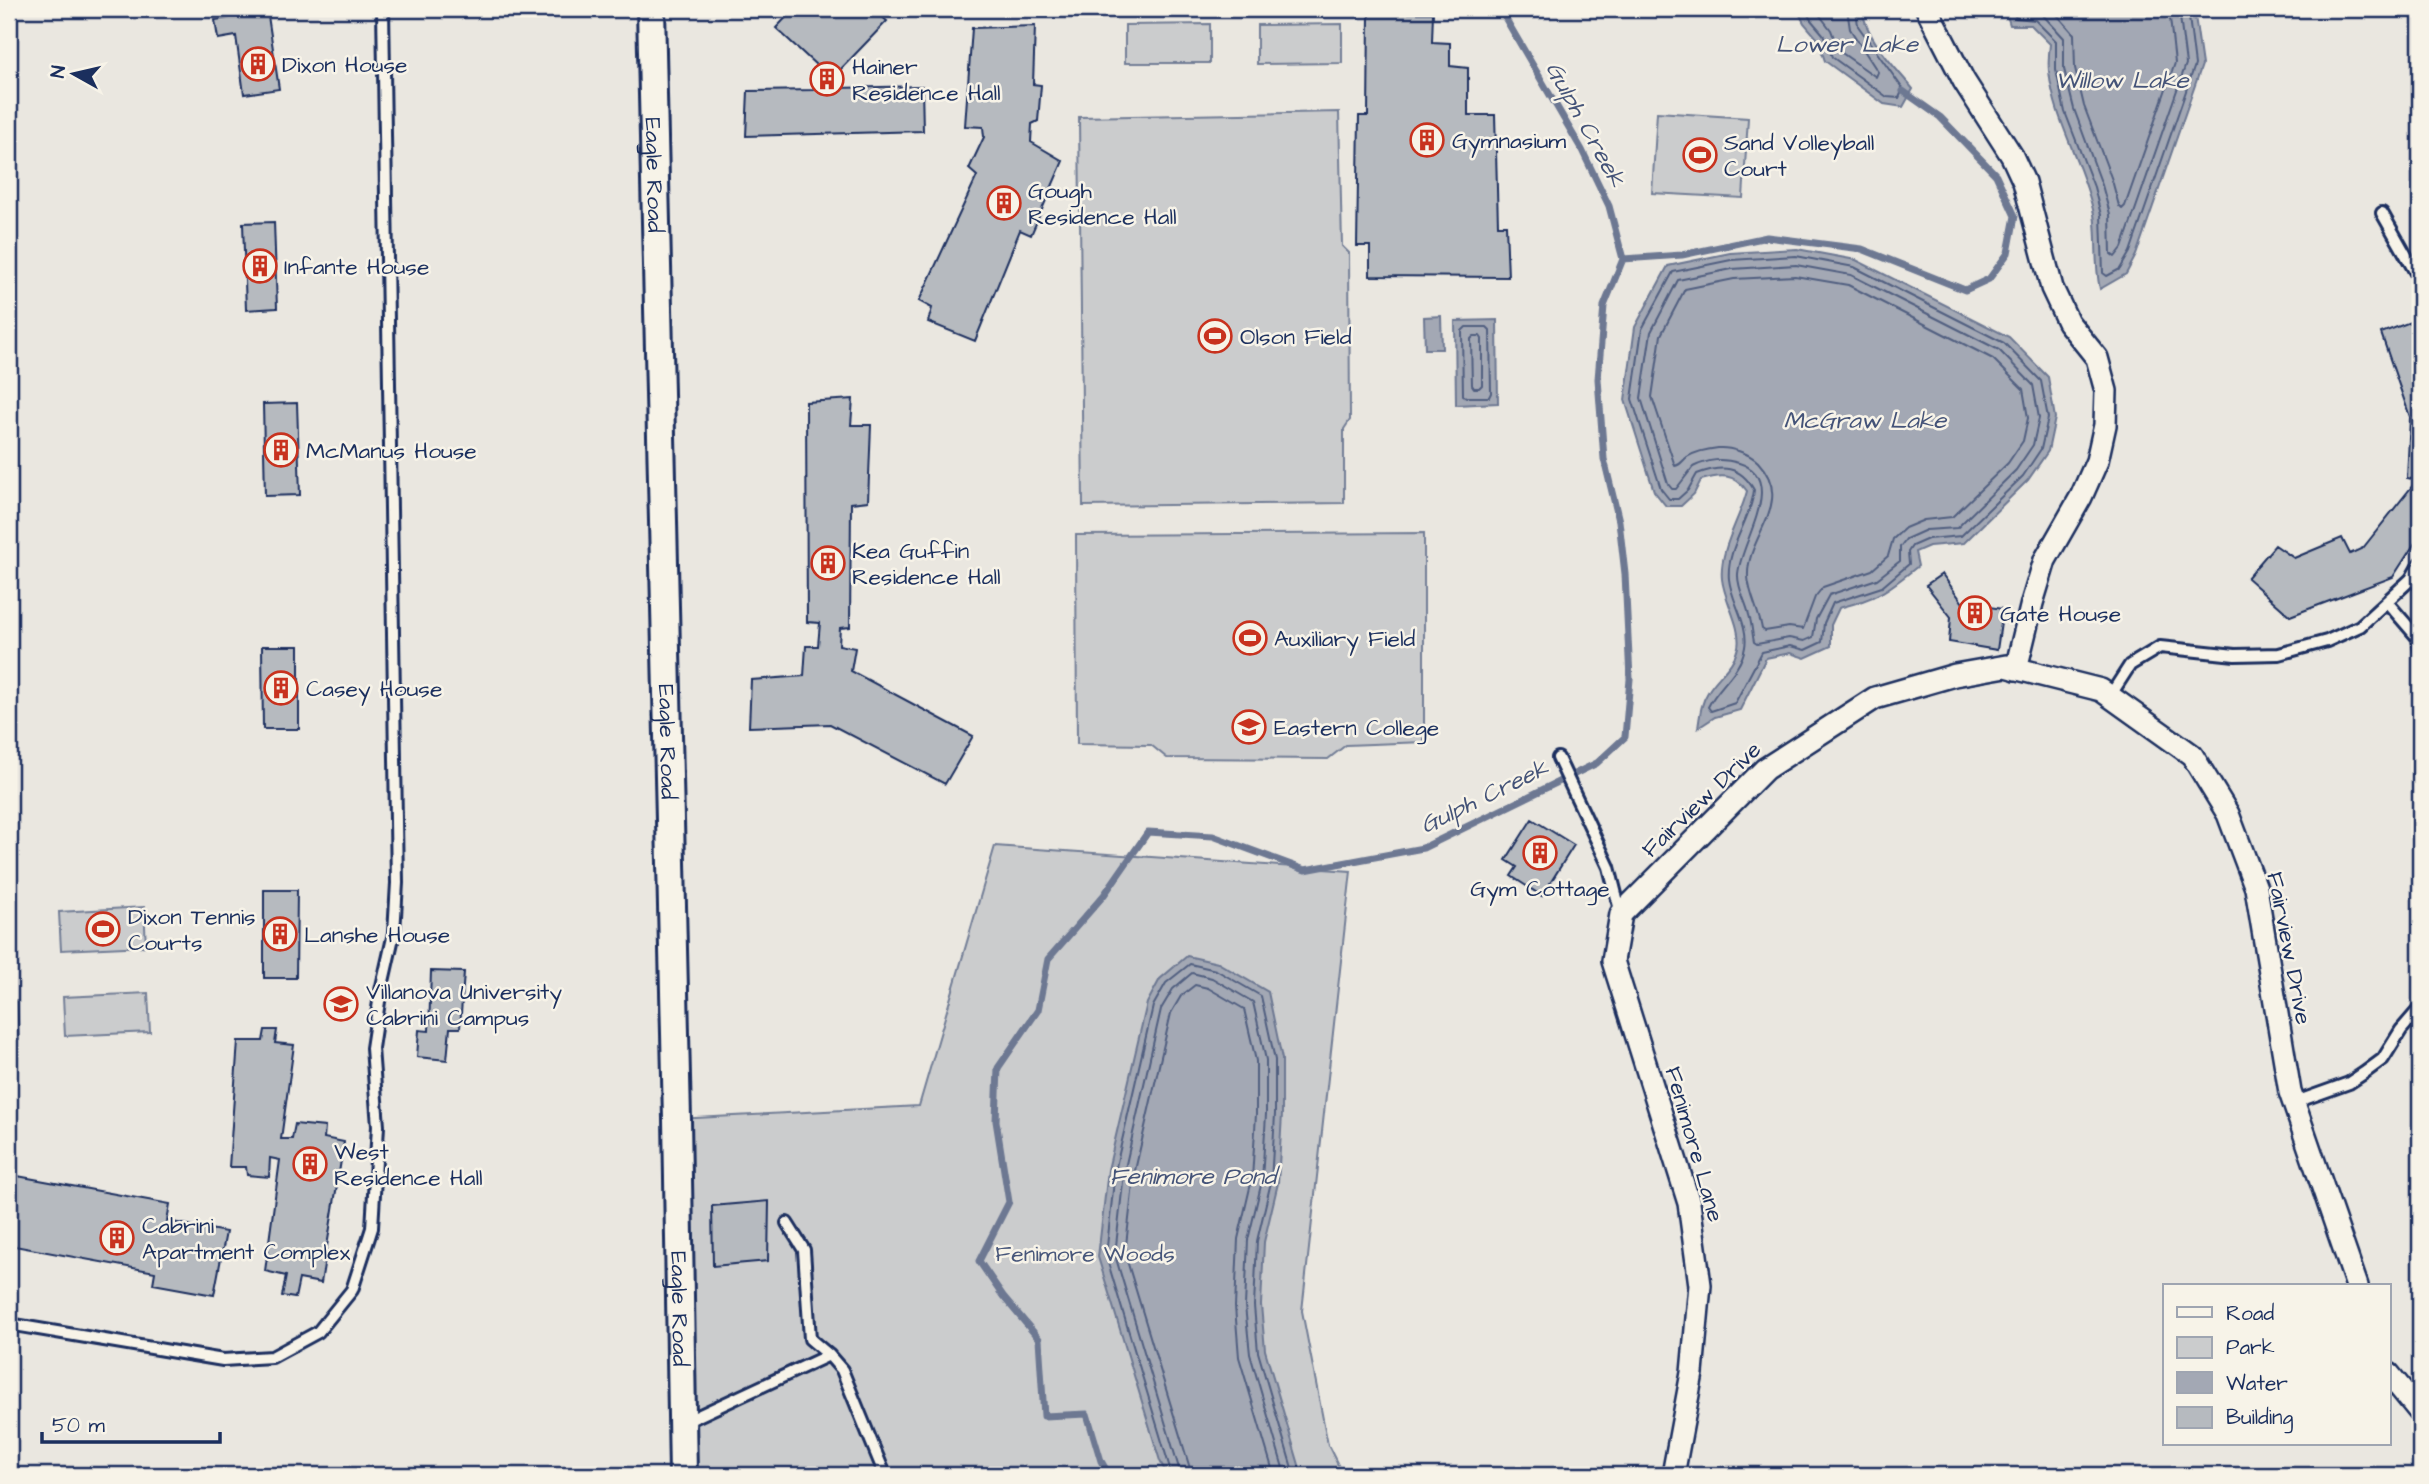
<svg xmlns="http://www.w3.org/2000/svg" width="2429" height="1484" viewBox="0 0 2429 1484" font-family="'Architects Daughter',sans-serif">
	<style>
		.green { fill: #cbcccd; stroke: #737e96; stroke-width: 2 }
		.water { fill: #a3a8b4; stroke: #6d7892; stroke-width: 2 }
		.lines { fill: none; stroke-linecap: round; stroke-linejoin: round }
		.shore { stroke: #515f80; stroke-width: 2 }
		.stream { stroke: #6d7892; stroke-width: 7 }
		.building { fill: #b6babf; stroke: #1b2f5e; stroke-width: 2 }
		.service-casing { stroke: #1b2f5e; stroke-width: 16 }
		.minor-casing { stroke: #1b2f5e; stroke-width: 26 }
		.tertiary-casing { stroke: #1b2f5e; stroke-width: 32 }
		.service { stroke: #f7f3e8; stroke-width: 10 }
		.minor { stroke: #f7f3e8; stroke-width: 21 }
		.tertiary { stroke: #f7f3e8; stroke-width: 26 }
		.labels { text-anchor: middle; stroke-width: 5; stroke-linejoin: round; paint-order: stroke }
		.poi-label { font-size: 23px; fill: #1b2f5e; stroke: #f7f3e8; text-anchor: start }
		.street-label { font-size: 23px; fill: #1b2f5e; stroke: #f7f3e8 }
		.park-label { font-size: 23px; fill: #47567a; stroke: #f7f3e8 }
		.water-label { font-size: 24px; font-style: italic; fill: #445378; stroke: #f7f3e8 }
	</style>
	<rect width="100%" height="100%" fill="#eae7e0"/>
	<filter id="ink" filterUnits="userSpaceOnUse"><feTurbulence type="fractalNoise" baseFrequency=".0143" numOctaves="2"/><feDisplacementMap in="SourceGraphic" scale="14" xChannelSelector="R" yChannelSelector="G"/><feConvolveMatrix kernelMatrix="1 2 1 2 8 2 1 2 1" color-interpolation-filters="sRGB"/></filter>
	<g filter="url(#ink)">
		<path class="green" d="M 1210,24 L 1210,63 L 1125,63 L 1125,25 Z
			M 1342,24 L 1342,63 L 1257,64 L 1257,25 Z
			M 1339,112 L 1342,246 L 1349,253 L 1350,420 L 1344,429 L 1344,503 L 1083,506 L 1079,117 Z
			M 1657,112 L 1748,118 L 1743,198 L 1652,193 Z
			M 1424,533 L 1424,742 L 1346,745 L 1328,759 L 1167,758 L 1151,745 L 1077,744 L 1076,535 Z
			M 995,846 L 1351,871 L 1302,1311 L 1328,1445 L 1343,1475 L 680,1475 L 677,1119 L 919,1106 Z
			M 144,907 L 146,946 L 61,950 L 59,912 Z
			M 148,993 L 150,1032 L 65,1036 L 63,997 Z
			M 9,1000 L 17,1000 L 19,1039 L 9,1039 Z"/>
		<path class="water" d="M 1797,9 L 1862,9 C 1866,39 1894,66 1913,89 L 1903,107 L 1884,104 L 1825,61 L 1817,38 L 1804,23 Z
			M 2005,9 L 2194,9 L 2202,65 L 2136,255 L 2126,274 L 2100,289 C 2094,264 2098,239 2094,214 C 2084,165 2054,121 2049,71 C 2048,62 2049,52 2050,44 L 2031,25 L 2010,25 Z
			M 1797,249 L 1856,260 L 2009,337 L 2048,377 L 2055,418 L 2048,451 L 2028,480 L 1964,543 L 1929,546 L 1915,552 L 1918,566 C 1887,591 1878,598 1839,608 L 1831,625 L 1831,646 L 1805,658 L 1790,653 L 1766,658 L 1740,710 L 1715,717 L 1698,728 C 1700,715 1701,703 1708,692 C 1717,676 1734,667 1738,647 C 1742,627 1724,600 1722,579 C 1719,550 1740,519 1747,491 C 1734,473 1721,474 1701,480 L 1694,494 L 1681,506 L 1666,506 L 1654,491 L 1625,400 L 1635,327 L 1668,266 L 1730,253 Z
			M 1441,316 L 1442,349 L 1425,349 L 1424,317 Z
			M 1497,320 L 1498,403 L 1456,405 L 1455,321 Z
			M 1187,956 L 1218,963 L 1268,992 L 1282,1059 L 1282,1114 L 1278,1183 L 1264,1242 L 1261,1305 L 1265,1350 L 1302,1475 L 1167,1475 L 1160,1461 L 1098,1257 L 1108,1170 L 1147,1003 L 1160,979 Z"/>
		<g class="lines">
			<path class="shore" d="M 1805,9 L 1811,20 L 1823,34 L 1832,57 L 1887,97 L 1899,98 L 1903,89 L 1858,26 L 1856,9
				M 1815,9 L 1831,30 L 1839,51 L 1876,77 L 1878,72 L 1850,29 L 1847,9
				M 2012,9 L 2016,18 L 2035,20 L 2056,41 L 2056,70 L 2065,112 L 2094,187 L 2101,215 L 2103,273 L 2107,276 L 2120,269 L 2130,252 L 2195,65 L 2188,9
				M 2022,9 L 2041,13 L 2064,38 L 2064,69 L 2074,109 L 2102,185 L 2110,214 L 2111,254 L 2115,257 L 2122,248 L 2186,64 L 2179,9
				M 2052,9 L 2074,34 L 2075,68 L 2084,106 L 2112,180 L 2119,206 L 2122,209 L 2125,206 L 2175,63 L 2169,9
				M 1796,256 L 1854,267 L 2004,343 L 2041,381 L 2048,418 L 2041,449 L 2023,476 L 1961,536 L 1928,539 L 1912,546 L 1908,552 L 1909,564 L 1882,587 L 1833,603 L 1824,623 L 1822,642 L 1805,650 L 1790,646 L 1762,652 L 1735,703 L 1711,711 L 1708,707 C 1718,686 1741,672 1745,647 C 1749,624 1731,601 1729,579 C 1726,548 1751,520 1754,490 C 1740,465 1722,465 1697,474 L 1688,490 L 1678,499 L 1669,499 L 1661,489 L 1632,399 L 1642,329 L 1673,272 L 1731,260 Z
				M 1796,265 L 1851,275 L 1999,350 L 2033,385 L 2039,418 L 2033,445 L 2016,470 L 1957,528 L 1926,530 L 1906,539 L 1900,547 L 1900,561 L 1877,579 L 1829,595 L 1816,619 L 1813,637 L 1804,641 L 1789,638 L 1757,644 L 1754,642 C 1752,633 1752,624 1749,615 C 1746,601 1737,588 1738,574 C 1740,543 1788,478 1739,463 C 1722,458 1709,459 1693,467 L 1676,489 L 1672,489 L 1668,484 L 1641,398 L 1651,332 L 1678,280 L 1732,269 Z
				M 1795,276 L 1848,285 L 1993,359 L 2023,389 L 2028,418 L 2023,441 L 2008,463 L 1952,517 L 1924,520 L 1905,528 L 1893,539 L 1888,556 L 1872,570 L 1823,587 L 1815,597 L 1803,629 L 1789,627 L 1765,631 L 1762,629 C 1759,611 1749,594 1748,577 C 1746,535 1796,503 1758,462 C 1749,453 1730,447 1718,448 C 1709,449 1695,452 1687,457 C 1682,461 1681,465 1675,466 L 1652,397 L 1661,335 L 1685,289 L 1734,279 Z
				M 1466,327 L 1487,327 L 1490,330 L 1491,393 L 1489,397 L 1466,397 L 1463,395 L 1462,331 Z
				M 1474,336 L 1480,336 L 1482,339 L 1482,385 L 1479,388 L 1474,388 L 1472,385 L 1471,339 Z
				M 1172,1475 L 1106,1256 L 1115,1171 L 1153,1006 L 1166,983 L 1190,964 L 1216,970 L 1261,996 L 1275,1060 L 1275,1114 L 1271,1182 L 1257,1241 L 1254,1306 L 1258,1352 L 1294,1475
				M 1181,1475 L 1115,1255 L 1124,1173 L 1161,1009 L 1173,989 L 1192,973 L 1212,978 L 1253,1002 L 1266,1060 L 1266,1114 L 1262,1181 L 1248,1240 L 1245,1306 L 1250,1354 L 1285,1475
				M 1192,1475 L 1125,1254 L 1134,1175 L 1171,1013 L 1181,996 L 1195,985 L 1208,988 L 1244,1009 L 1256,1061 L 1256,1114 L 1252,1179 L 1238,1239 L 1235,1307 L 1239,1357 L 1274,1475"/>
			<path class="stream" d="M 1623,259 L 1682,255 L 1767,237 L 1862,249 L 1965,290 L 1989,279 L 2008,253 L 2015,216 L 1996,175 L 1940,117 L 1903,91
				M 1109,1475 L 1101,1461 L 1087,1414 L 1044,1416 L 1039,1339 L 1003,1296 L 979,1261 L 1009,1202 L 996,1121 L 998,1068 L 1038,1010 L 1048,959 L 1104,895 L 1148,832 L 1213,836 L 1305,870 L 1423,848 L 1597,763 L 1625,737 L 1630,679 L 1625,574 L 1619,521 L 1604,459 L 1598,379 L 1604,306 L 1623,259 L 1609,206 L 1582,150 L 1500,9"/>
		</g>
		<path class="building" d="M 227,9 L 267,9 L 279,89 L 244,94 L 236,36 L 218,39 L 215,20 L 229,18 Z
			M 794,9 L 873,9 L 887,21 L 839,71 L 837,88 L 922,86 L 923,131 L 746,136 L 748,91 L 814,90 L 817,66 L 776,28 Z
			M 1369,13 L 1433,13 L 1432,42 L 1450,43 L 1450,66 L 1468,68 L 1468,115 L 1495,115 L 1498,225 L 1506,225 L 1508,277 L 1370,276 L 1370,246 L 1357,246 L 1359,116 L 1368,116 Z
			M 1035,26 L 1033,84 L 1041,85 L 1038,121 L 1032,124 L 1031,142 L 1063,161 L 1031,235 L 1020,230 L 975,341 L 928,322 L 932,308 L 919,301 L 977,176 L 969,169 L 984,137 L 983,127 L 965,126 L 972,28 Z
			M 274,222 L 277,308 L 246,310 L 243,223 Z
			M 2418,319 L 2420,326 L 2420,535 L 2393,577 L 2290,616 L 2247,578 L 2275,545 L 2294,558 L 2342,538 L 2350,554 L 2363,548 L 2417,480 L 2407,478 L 2410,417 L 2381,333 Z
			M 853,399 L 851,425 L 871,425 L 868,501 L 851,503 L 850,627 L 840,628 L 839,645 L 855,648 L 851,671 L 973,736 L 945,784 L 830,724 L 749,727 L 751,680 L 804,676 L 806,646 L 818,646 L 820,623 L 807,622 L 806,402 Z
			M 297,403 L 300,495 L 265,496 L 263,404 Z
			M 1942,574 L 1963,603 L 2003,609 L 1997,650 L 1949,642 L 1951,617 L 1926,585 Z
			M 262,646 L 299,646 L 299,729 L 263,729 Z
			M 1532,819 L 1574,845 L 1542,896 L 1511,876 L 1517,867 L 1506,860 Z
			M 264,890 L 297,890 L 296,978 L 264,978 Z
			M 431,971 L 464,972 L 460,1028 L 450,1028 L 447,1060 L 417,1057 L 419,1030 L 429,1031 Z
			M 265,1030 L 277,1030 L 275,1043 L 294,1045 L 281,1139 L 292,1139 L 295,1124 L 325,1127 L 324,1138 L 344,1142 L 321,1283 L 299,1279 L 295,1298 L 282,1296 L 286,1276 L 265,1271 L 280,1160 L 270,1158 L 269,1177 L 247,1175 L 246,1167 L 229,1167 L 238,1041 L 263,1041 Z
			M 12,1175 L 170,1204 L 167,1221 L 226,1232 L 214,1295 L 153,1284 L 155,1272 L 9,1245 L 9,1187 Z
			M 769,1201 L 768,1261 L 713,1266 L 712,1206 Z"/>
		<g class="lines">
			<defs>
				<path id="service" d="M 2382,213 L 2420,280
					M 2411,579 L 2420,563
					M 2387,602 L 2418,638 L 2420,650
					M 2110,696 L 2130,665 L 2160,647 L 2235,655 L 2279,654 L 2327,641 L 2360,626 L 2411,579 L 2420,585
					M 1558,758 L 1609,867 L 1621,914
					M 2293,1103 L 2349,1083 L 2364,1073 L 2383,1059 L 2401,1030 L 2420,1008
					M 787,1223 L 804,1250 L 810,1339 L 829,1355 L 842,1370 L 885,1475
					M 9,1324 L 223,1360 L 272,1357 L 318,1332 L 352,1290 L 372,1228 L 378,1126 L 372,1048 L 380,995 L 394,933 L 397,883 L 383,9
					M 683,1423 L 829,1355"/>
				<path id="minor" d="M 1927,9 L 1964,81 L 2012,156 L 2024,182 L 2052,288 L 2068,322 L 2097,358 L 2106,391 L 2105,425 L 2097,461 L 2081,497 L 2045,560 L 2032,603 L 2016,669
					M 2389,1374 L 2420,1412
					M 1673,1475 L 1692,1373 L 1700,1285 L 1689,1203 L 1613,961 L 1621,914 L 1765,769 L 1875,698 L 1955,675 L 2006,666 L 2101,690 L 2192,755 L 2228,814 L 2256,888 L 2290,1092 L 2357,1286"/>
				<g id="tertiary">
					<path id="s1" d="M 651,9 L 677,1119 L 683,1475"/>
				</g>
			</defs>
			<use href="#service" class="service-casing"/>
			<use href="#minor" class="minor-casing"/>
			<use href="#tertiary" class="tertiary-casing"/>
			<use href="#service" class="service"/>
			<use href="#minor" class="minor"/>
			<use href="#tertiary" class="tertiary"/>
		</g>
	</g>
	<defs>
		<symbol id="building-ring" viewBox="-11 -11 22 22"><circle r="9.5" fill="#f7f3e8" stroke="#c8321e" stroke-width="1.5"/><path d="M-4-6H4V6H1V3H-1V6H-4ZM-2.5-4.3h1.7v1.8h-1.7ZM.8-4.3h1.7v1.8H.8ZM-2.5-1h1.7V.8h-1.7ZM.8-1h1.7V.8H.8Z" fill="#c8321e"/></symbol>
		<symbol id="stadium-ring" viewBox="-11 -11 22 22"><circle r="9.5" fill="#f7f3e8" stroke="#c8321e" stroke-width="1.5"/><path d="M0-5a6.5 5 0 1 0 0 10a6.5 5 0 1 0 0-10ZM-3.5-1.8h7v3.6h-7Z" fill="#c8321e"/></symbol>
		<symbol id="school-ring" viewBox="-11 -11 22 22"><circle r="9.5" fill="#f7f3e8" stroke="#c8321e" stroke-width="1.5"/><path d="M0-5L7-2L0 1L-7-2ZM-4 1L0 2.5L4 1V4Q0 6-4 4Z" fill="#c8321e"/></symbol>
		<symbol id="university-ring" viewBox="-11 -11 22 22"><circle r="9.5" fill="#f7f3e8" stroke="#c8321e" stroke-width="1.5"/><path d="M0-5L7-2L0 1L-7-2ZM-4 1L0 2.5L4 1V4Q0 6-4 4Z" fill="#c8321e"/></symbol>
	</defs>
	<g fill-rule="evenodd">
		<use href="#building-ring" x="239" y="45" width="38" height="38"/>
		<use href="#building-ring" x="808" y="60" width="38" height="38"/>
		<use href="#building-ring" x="1408" y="121" width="38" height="38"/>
		<use href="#stadium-ring" x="1681" y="136" width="38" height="38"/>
		<use href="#building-ring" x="985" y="184" width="38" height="38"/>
		<use href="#building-ring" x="241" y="247" width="38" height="38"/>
		<use href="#stadium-ring" x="1196" y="317" width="38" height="38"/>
		<use href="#building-ring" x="262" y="431" width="38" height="38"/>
		<use href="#building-ring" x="809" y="544" width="38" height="38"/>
		<use href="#building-ring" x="1956" y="594" width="38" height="38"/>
		<use href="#stadium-ring" x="1231" y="619" width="38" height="38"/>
		<use href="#building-ring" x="262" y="669" width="38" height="38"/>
		<use href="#school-ring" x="1230" y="708" width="38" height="38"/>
		<use href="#building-ring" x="1521" y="834" width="38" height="38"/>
		<use href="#stadium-ring" x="84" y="910" width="38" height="38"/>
		<use href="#building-ring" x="261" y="915" width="38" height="38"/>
		<use href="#university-ring" x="322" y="985" width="38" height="38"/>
		<use href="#building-ring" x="291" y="1145" width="38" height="38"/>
		<use href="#building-ring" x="98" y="1219" width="38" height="38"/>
	</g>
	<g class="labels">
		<g class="poi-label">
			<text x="282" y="72">Dixon House</text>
			<text x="852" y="74">Hainer<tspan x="852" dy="26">Residence Hall</tspan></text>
			<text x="1452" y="148">Gymnasium</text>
			<text x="1724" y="150">Sand Volleyball<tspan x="1724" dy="26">Court</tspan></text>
			<text x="1028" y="198">Gough<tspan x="1028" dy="26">Residence Hall</tspan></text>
			<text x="284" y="274">Infante House</text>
			<text x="1240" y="344">Olson Field</text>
			<text x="306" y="458">McManus House</text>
			<text x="852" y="558">Kea Guffin<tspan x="852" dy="26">Residence Hall</tspan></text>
			<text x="2000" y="621">Gate House</text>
			<text x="1274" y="646">Auxiliary Field</text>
			<text x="306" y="696">Casey House</text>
			<text x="1274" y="735">Eastern College</text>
			<text x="1540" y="896" text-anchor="middle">Gym Cottage</text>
			<text x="128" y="924">Dixon Tennis<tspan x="128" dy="26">Courts</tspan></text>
			<text x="304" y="942">Lanshe House</text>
			<text x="366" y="999">Villanova University<tspan x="366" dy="26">Cabrini Campus</tspan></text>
			<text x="334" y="1159">West<tspan x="334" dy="26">Residence Hall</tspan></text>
			<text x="142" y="1233">Cabrini<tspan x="142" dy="26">Apartment Complex</tspan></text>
		</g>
		<g class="street-label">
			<text dy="8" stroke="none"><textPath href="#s1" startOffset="166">Eagle Road</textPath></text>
			<text dy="8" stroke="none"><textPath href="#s1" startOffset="733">Eagle Road</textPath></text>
			<text transform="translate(1701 799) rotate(-44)" y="8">Fairview Drive</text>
			<text transform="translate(2290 948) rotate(79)" y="8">Fairview Drive</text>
			<text transform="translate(1695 1144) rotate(74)" y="8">Fenimore Lane</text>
			<text dy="8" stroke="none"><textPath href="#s1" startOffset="1300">Eagle Road</textPath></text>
		</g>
		<g class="park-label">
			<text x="1085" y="1261">Fenimore Woods</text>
		</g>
		<g class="water-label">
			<text x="1847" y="52">Lower Lake</text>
			<text x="2122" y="88">Willow Lake</text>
			<text transform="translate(1586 124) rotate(61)" y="8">Gulph Creek</text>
			<text x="1865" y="428">McGraw Lake</text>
			<text transform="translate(1484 796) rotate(-26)" y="8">Gulph Creek</text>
			<text x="1193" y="1184">Fenimore Pond</text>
		</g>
	</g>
	<rect width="2429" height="1484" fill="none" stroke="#f7f3e8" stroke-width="35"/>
	<rect x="18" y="18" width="2394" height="1449" fill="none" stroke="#1b2f5e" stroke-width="2.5" filter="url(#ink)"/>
	<rect x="2163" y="1284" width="228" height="161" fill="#f7f3e8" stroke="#9fa5b1" stroke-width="2"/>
	<rect x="2177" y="1307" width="35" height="10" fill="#f7f3e8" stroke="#9fa5b1" stroke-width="2"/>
	<text x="2226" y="1320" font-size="21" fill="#1b2f5e">Road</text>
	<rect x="2177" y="1337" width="35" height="21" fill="#cbcccd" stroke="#9fa5b1" stroke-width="2"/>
	<text x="2226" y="1354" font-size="21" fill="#1b2f5e">Park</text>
	<rect x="2177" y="1372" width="35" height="21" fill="#a3a8b4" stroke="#9fa5b1" stroke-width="2"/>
	<text x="2226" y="1390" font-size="21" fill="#1b2f5e">Water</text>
	<rect x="2177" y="1407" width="35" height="21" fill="#b6babf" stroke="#9fa5b1" stroke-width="2"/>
	<text x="2226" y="1424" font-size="21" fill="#1b2f5e">Building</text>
	<g transform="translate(74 74) rotate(278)" stroke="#f7f3e8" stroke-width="5" paint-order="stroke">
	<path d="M0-5L12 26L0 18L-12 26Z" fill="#1b2f5e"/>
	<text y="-10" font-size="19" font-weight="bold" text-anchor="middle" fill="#1b2f5e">N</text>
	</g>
	<path d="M42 1432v10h178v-10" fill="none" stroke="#1b2f5e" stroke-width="3.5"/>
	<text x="52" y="1432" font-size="21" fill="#1b2f5e" stroke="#f7f3e8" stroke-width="5" paint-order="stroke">50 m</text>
</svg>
